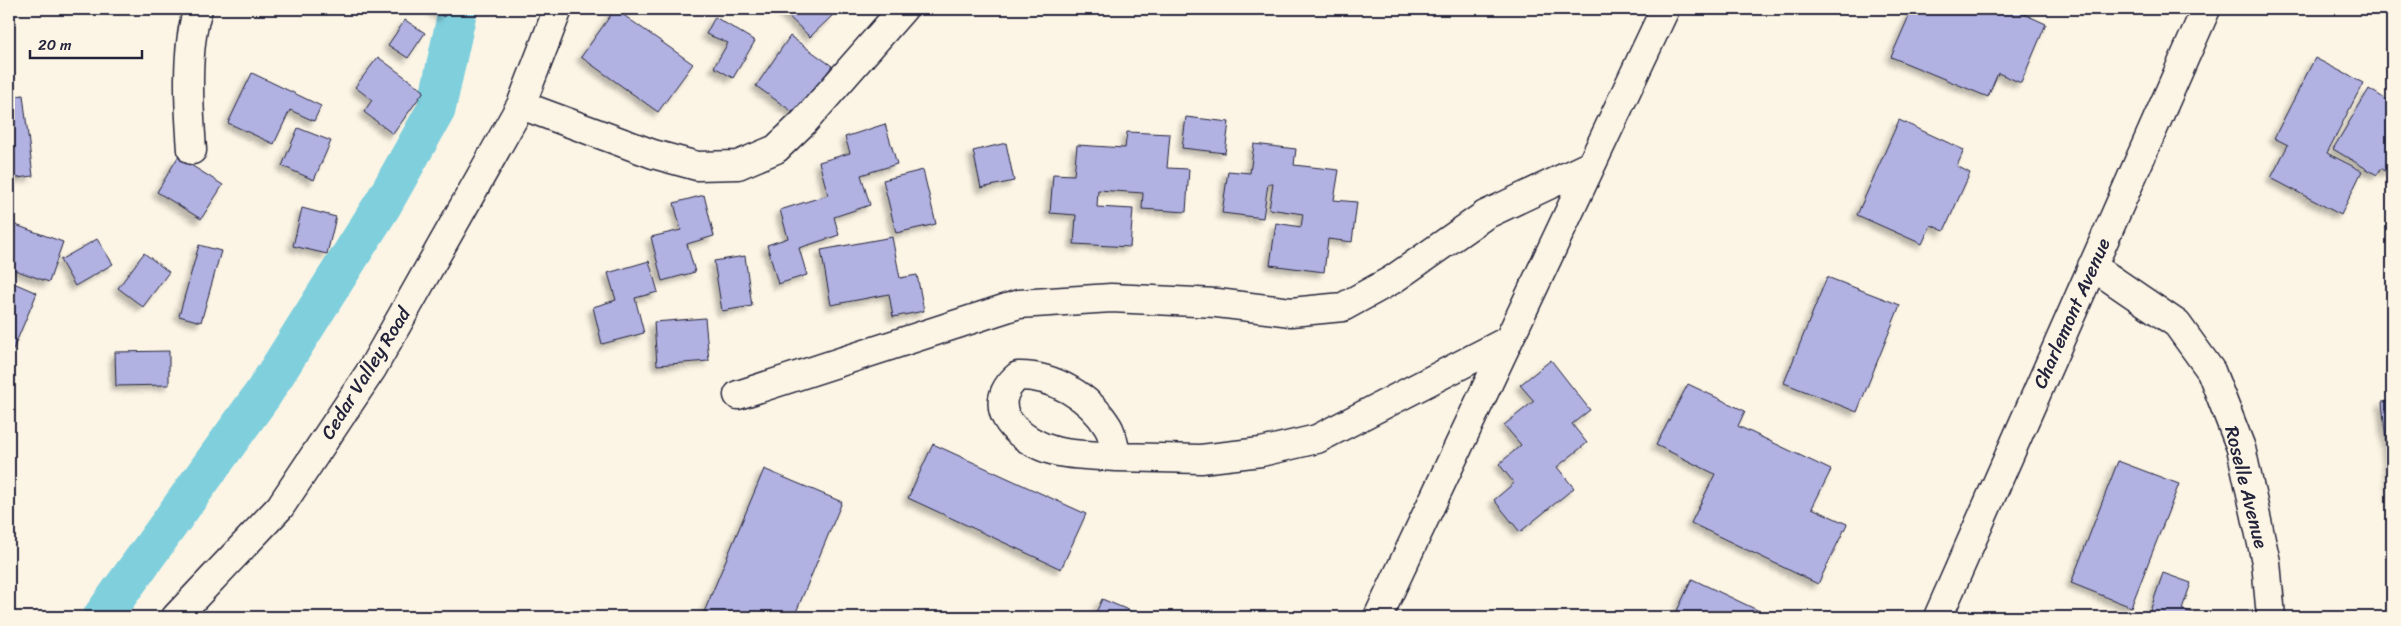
<svg xmlns="http://www.w3.org/2000/svg" width="2401" height="626" viewBox="0 0 2401 626" font-family="Sriracha,sans-serif">
	<style>
		.lines { fill: none; stroke-linecap: round; stroke-linejoin: round }
		.canal { stroke: #80cfdd; stroke-width: 39 }
		.building { fill: #b1b1e2; stroke: #22223b; filter: url(#shadow) }
		.street-casing { stroke: #22223b; stroke-width: 31 }
		.street { stroke: #fcf5e5; stroke-width: 28 }
		.labels { text-anchor: middle; stroke-width: 4; stroke-linejoin: round; paint-order: stroke }
		.street-label { font-size: 19px; fill: #22223b; stroke: #fcf5e5 }
	</style>
	<defs>
		<filter id="shadow"><feDropShadow dx="-4.5" dy="4.5" stdDeviation="2.5" flood-color="#0004"/></filter>
	</defs>
	<rect width="100%" height="100%" fill="#fcf5e5"/>
	<filter id="ink" filterUnits="userSpaceOnUse"><feTurbulence type="fractalNoise" baseFrequency=".02" numOctaves="2"/><feDisplacementMap in="SourceGraphic" scale="10" xChannelSelector="R" yChannelSelector="G"/><feConvolveMatrix kernelMatrix="1 2 1 2 8 2 1 2 1" color-interpolation-filters="sRGB"/></filter>
	<g filter="url(#ink)">
		<g class="lines">
			<path class="canal" d="M 102,617 L 263,394 L 383,204 L 436,110 L 458,9"/>
		</g>
		<path class="building" d="M 431,9 L 446,9 L 444,17 Z
			M 615,9 L 693,64 L 658,112 L 581,57 Z
			M 785,9 L 827,9 L 833,15 L 810,37 L 783,11 Z
			M 1912,9 L 2013,9 L 2046,24 L 2021,83 L 1998,73 L 1988,97 L 1891,57 Z
			M 715,17 L 755,41 L 733,78 L 714,67 L 728,43 L 706,34 Z
			M 405,20 L 425,33 L 408,58 L 388,45 Z
			M 790,36 L 832,66 L 797,115 L 756,86 Z
			M 378,57 L 424,91 L 393,134 L 364,112 L 372,100 L 355,87 Z
			M 2315,58 L 2363,83 L 2327,153 L 2362,171 L 2341,215 L 2271,178 L 2288,145 L 2274,138 Z
			M 252,73 L 321,106 L 314,121 L 290,110 L 274,144 L 228,123 Z
			M 2369,89 L 2392,103 L 2392,165 L 2388,173 L 2381,168 L 2377,175 L 2333,149 Z
			M 23,95 L 33,176 L 9,179 L 9,97 Z
			M 1186,117 L 1229,122 L 1225,153 L 1182,148 Z
			M 1899,120 L 1964,150 L 1957,166 L 1970,173 L 1944,231 L 1931,225 L 1922,244 L 1857,215 Z
			M 885,124 L 897,164 L 861,175 L 870,205 L 834,217 L 839,235 L 799,248 L 807,275 L 778,284 L 767,245 L 788,238 L 780,210 L 828,195 L 819,162 L 850,153 L 845,137 Z
			M 298,128 L 331,141 L 314,180 L 282,166 Z
			M 1127,132 L 1170,134 L 1167,168 L 1189,169 L 1186,212 L 1142,209 L 1143,193 L 1098,190 L 1097,207 L 1133,209 L 1130,247 L 1074,244 L 1076,215 L 1050,213 L 1053,174 L 1074,175 L 1077,145 L 1125,148 Z
			M 1006,143 L 1014,181 L 981,188 L 973,151 Z
			M 1254,144 L 1296,149 L 1294,165 L 1339,170 L 1334,200 L 1357,202 L 1352,242 L 1328,239 L 1324,272 L 1270,265 L 1276,223 L 1301,227 L 1303,214 L 1269,209 L 1273,184 L 1268,184 L 1263,218 L 1222,213 L 1228,171 L 1250,173 Z
			M 178,157 L 223,185 L 201,219 L 157,192 Z
			M 923,170 L 936,224 L 896,233 L 883,180 Z
			M 704,195 L 714,236 L 687,244 L 695,272 L 662,281 L 651,237 L 681,230 L 674,203 Z
			M 302,208 L 336,217 L 327,254 L 293,246 Z
			M 13,224 L 63,242 L 49,282 L 9,268 L 9,235 Z
			M 892,237 L 900,278 L 917,275 L 924,311 L 893,317 L 889,294 L 831,305 L 821,250 Z
			M 97,239 L 113,264 L 75,286 L 60,260 Z
			M 199,245 L 221,251 L 201,322 L 179,316 Z
			M 144,253 L 169,272 L 143,307 L 118,288 Z
			M 745,256 L 752,306 L 722,311 L 714,261 Z
			M 649,261 L 658,292 L 635,298 L 644,333 L 602,344 L 593,307 L 616,300 L 608,273 Z
			M 1827,277 L 1900,305 L 1857,412 L 1784,383 Z
			M 9,281 L 37,293 L 12,352 L 9,351 Z
			M 705,318 L 709,361 L 657,365 L 654,322 Z
			M 169,351 L 169,385 L 116,386 L 115,352 Z
			M 1551,360 L 1590,410 L 1572,424 L 1587,443 L 1557,467 L 1574,488 L 1520,532 L 1494,500 L 1514,483 L 1499,464 L 1521,445 L 1504,425 L 1534,401 L 1520,385 Z
			M 1688,384 L 1745,411 L 1738,426 L 1831,470 L 1812,508 L 1847,524 L 1818,584 L 1691,523 L 1715,474 L 1656,445 Z
			M 2392,401 L 2392,501 L 2382,402 Z
			M 933,444 L 1086,514 L 1061,569 L 908,498 Z
			M 2118,461 L 2179,484 L 2131,607 L 2071,583 Z
			M 764,469 L 842,502 L 794,617 L 702,617 Z
			M 2163,573 L 2191,583 L 2182,609 L 2205,617 L 2148,617 Z
			M 1692,579 L 1772,617 L 1674,617 Z
			M 1102,599 L 1145,617 L 1094,617 Z"/>
		<g class="lines">
			<defs>
				<path id="street" d="M 521,105 L 653,154 L 697,166 L 738,165 L 776,149 L 804,122 L 903,9
					M 192,150 C 189,109 185,48 198,9
					M 2092,266 L 2177,324 L 2211,371 L 2241,448 L 2266,562 L 2271,617
					M 1018,376 C 1053,375 1090,397 1108,427 C 1113,435 1114,447 1117,457 C 1097,455 1074,456 1055,451 C 1020,442 980,408 1018,376 Z
					M 738,395 L 1019,304 L 1111,298 L 1217,303 L 1291,312 L 1343,307 L 1392,280 L 1485,215 L 1591,165
					M 1117,457 L 1201,459 L 1261,452 L 1317,439 L 1507,341
					M 176,617 L 280,507 L 372,369 L 521,105 L 558,9
					M 1378,617 L 1665,9
					M 1938,617 L 2206,9"/>
			</defs>
			<use href="#street" class="street-casing"/>
			<use href="#street" class="street"/>
		</g>
	</g>
	<g class="labels">
		<g class="street-label">
			<text transform="translate(2071 313) rotate(-66)" y="7">Charlemont Avenue</text>
			<text transform="translate(365 373) rotate(-58)" y="7">Cedar Valley Road</text>
			<text transform="translate(2247 487) rotate(76)" y="7">Roselle Avenue</text>
		</g>
	</g>
	<rect width="2401" height="626" fill="none" stroke="#fcf5e5" stroke-width="30"/>
	<rect x="15" y="15" width="2371" height="596" fill="none" stroke="#22223b" stroke-width="2" filter="url(#ink)"/>
	<path d="M30 50v8h112v-8" fill="none" stroke="#22223b" stroke-width="2.5"/>
	<text x="38" y="50" font-size="15" fill="#22223b" stroke="#fcf5e5" stroke-width="4" paint-order="stroke">20 m</text>
</svg>
